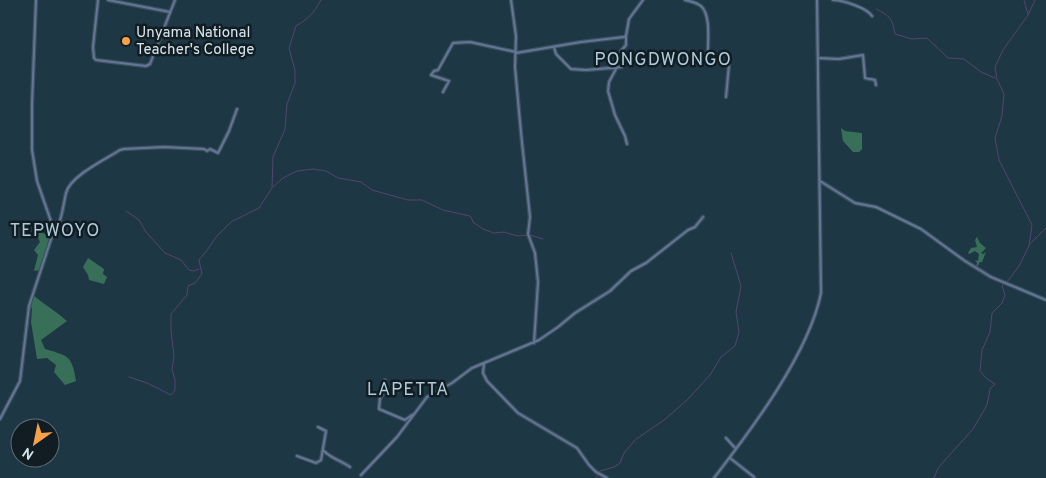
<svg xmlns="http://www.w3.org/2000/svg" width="1046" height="478" viewBox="0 0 1046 478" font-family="Overpass,sans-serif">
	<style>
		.forest { fill: #386f58 }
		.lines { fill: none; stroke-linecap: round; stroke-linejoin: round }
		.stream { stroke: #54456f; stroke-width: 1 }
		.street-casing { stroke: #3c535f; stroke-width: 4.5 }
		.street { stroke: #657598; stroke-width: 2 }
		.poi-dot { fill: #f7a149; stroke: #121d23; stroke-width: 2 }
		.labels { text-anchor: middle; stroke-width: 5; stroke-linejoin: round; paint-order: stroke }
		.poi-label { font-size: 15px; fill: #d7e6ee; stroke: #121d23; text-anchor: start }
		.quarter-label { font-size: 18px; letter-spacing: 1px; fill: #adcbdb; stroke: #121d23 }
	</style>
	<rect width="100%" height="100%" fill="#1e3744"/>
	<path class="forest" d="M 841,128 L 845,131 L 862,133 L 862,149 L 859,152 L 853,152 L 843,141 Z
		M 37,231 L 51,236 L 40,270 L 34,271 L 38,255 L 34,250 L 40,242 L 36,234 Z
		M 977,237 L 980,243 L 986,248 L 981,253 L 983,254 L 986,252 L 982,262 L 980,262 L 977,267 L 976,267 L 977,263 L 975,260 L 978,261 L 979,254 L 975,251 L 969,254 L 968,253 L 971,248 L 977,247 L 975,240 Z
		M 88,258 L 104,269 L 103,274 L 107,277 L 104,284 L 89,280 L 88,275 L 83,267 Z
		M 32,294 C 43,304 56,311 67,321 L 41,340 L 45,349 C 69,356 72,356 76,381 L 65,385 L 54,372 L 56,365 L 47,358 L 37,359 L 31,322 L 32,309 L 29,303 Z"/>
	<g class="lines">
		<path class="stream" d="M 1024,0 L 1028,14
			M 876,9 C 890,16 892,18 895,34 L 912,39 L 927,38 L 948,58 L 964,59 L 981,72 L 995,78
			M 273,187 L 283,178 L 297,171 L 313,169 L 326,171 L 338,178 L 361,182 L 372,190 L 408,200 L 422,200 L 443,210 L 470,216 L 474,223 L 483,229 L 494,233 L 504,232 L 517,236 L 530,235 L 543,239
			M 126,211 L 139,220 L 146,232 L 165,253 L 181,260 L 189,270 L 194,271 L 199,269
			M 1029,245 L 1046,228
			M 1007,282 L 1019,266 L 1029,246 L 1032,225 L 999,160 L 995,138 L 1002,116 L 1004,94 L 997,79 L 995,67 L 1003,50 L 1028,15 L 1035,0
			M 129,377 L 147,383 L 171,395 L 175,390 L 175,380 L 172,369 L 174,356 L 171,331 L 171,314 L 187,295 L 188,286 L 195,283 L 202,274 L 199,260 L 208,249 L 216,237 L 231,222 L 259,208 L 272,188 L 273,157 L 285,129 L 287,104 L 295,83 L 295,70 L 289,48 L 296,26 C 308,19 314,13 321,0
			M 596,478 L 600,471 L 614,467 L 620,463 L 624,453 L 635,440 L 664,420 L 687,400 L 710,375 L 721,357 L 735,346 L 739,332 L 736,312 L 741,286 L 731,253
			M 934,478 L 938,468 L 973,429 L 987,405 L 990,389 L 995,384 L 986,378 L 980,371 L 982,350 L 990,332 L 992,313 L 1002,303 L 1005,295 L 1002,286 L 1004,283"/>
		<defs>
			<path id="street" d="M 98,0 L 93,47 L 94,58 L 96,60 L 146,66 L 150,64 L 175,0
				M 108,0 L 170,12
				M 511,0 L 516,36 L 515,67 L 521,133 L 530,217 L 528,234 L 535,253 L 538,282 L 534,343
				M 685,0 C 690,1 697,3 701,6 C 712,16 707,45 708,58 L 729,65 L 726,97
				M 833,0 C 843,0 867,8 872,16
				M 554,47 L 556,54 L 571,69 L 586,70 L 622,67 L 621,51 L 626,45 L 626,36
				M 516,53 L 581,42 L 624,37 L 626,36 L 629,19 L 643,0
				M 818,58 L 839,59 L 863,55 L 865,78 L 875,80 L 876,85
				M 617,67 L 609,82 L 608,91 L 615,115 L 625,136 L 627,144
				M 443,92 L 449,81 L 431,75 L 434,71 L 438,70 L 453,43 L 470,42 L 516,52
				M 820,181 L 855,203 L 876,207 L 921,229 L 965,261 L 991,277 L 1046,300
				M 55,233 C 62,221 63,206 66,193 C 70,176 106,159 120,150 L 124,149 L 164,147 L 204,149 L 207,151 L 210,149 L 218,153 L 229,131 L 237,109
				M 484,364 L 483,373 L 487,381 L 518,413 L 577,448 L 589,465 L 596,472 L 607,478
				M 385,380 L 386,390 L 380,398 L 379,409 L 405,420 L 412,415
				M 0,419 L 20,381 L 29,306 L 54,230 L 37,181 L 32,150 L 32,103 L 36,0
				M 726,438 L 736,449
				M 324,451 C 332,459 342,461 350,467
				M 297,456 L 316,463 L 321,460 L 326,431 L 318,427
				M 730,458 L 754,477
				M 361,475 L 397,437 L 427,397 L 452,383 L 472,368 L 539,340 L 558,327 L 575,313 L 610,291 L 631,271 L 646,263 L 688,230 L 695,227 L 703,217
				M 714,478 C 752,429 809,353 821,293 L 817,0"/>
		</defs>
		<use href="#street" class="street-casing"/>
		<use href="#street" class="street"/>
	</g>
	<circle class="poi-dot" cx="126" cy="41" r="5"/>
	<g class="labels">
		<g class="poi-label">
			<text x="136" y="37">Unyama National<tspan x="136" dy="17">Teacher's College</tspan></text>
		</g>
		<g class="quarter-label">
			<text x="663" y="65">PONGDWONGO</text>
			<text x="55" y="236">TEPWOYO</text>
			<text x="408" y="395">LAPETTA</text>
		</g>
	</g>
	<g transform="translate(35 443) rotate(213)"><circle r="24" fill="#121d23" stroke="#616d74"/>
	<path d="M0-4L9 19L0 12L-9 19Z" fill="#f7a149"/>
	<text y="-8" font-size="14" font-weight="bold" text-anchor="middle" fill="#d7e6ee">N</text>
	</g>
</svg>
